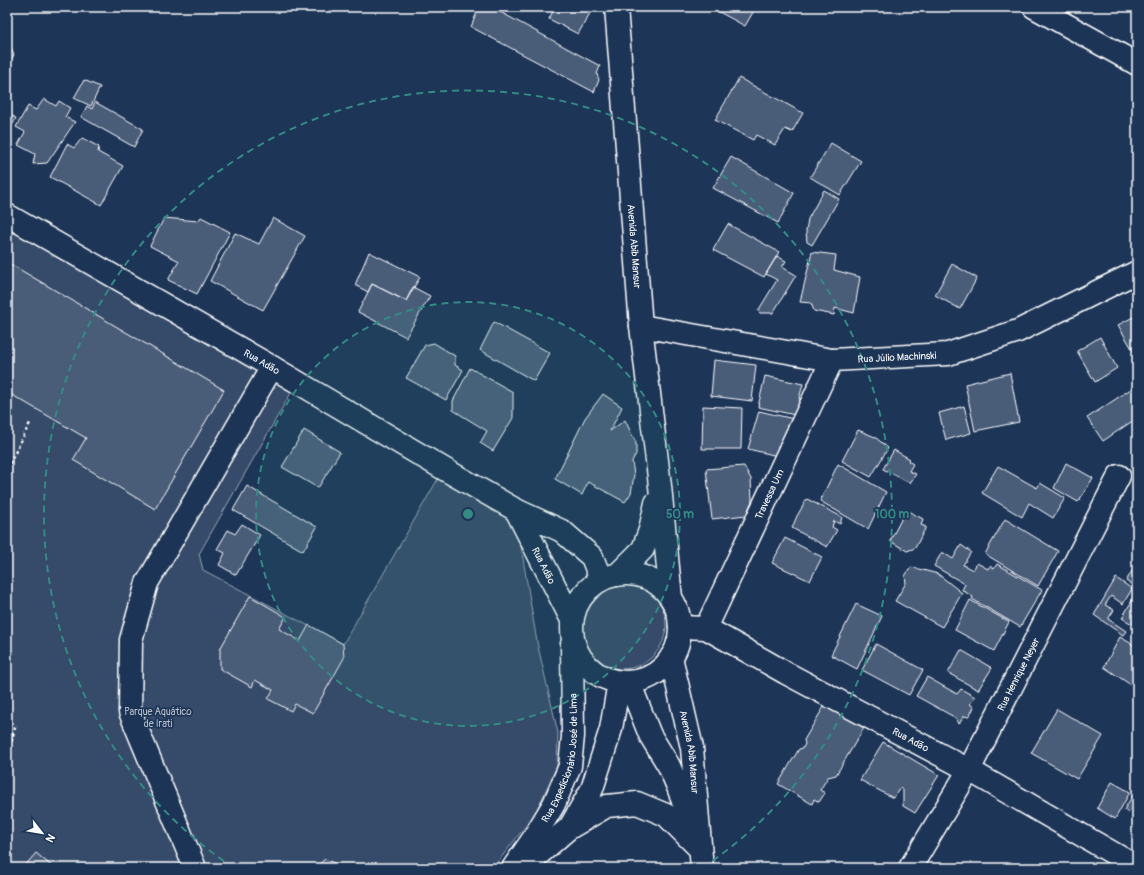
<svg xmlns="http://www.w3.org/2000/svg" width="1144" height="875" viewBox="0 0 1144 875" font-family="Pangolin,sans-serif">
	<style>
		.green { fill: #364b69; stroke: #9aa5b4 }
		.building { fill: #4a5d79; stroke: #fff }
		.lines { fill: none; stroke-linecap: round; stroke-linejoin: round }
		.minor-casing { stroke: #fff; stroke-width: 25 }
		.path { stroke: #fff; stroke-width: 2.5; stroke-dasharray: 3 3; stroke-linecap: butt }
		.minor { stroke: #1d3557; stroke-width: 22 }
		.ring { fill: none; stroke: #338b84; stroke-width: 2; stroke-dasharray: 7 5 }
		.labels { text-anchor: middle; stroke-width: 3.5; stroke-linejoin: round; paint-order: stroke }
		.street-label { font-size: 10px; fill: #fff; stroke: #1d3557 }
		.park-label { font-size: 10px; fill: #b9c0ca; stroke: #1d3557 }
		.centre { fill: #338b84; stroke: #1d3557; stroke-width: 2 }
		.ring-label { font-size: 12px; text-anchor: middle; font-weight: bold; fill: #338b84; stroke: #1d3557; stroke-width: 3.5; stroke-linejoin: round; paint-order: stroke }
	</style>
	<rect width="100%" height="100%" fill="#1d3557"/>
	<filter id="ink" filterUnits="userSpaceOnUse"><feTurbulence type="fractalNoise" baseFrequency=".025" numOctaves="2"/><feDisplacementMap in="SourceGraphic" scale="8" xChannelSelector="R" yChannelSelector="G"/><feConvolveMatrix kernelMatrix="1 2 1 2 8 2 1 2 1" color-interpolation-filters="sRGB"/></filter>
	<g filter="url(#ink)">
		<path class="green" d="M 7,219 L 296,384 L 199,554 L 203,570 L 343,644 L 443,470 L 515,511 L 537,642 L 558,733 L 557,766 L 535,814 L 493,868 L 7,868 Z
			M578 625a44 44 0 1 1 88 0a44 44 0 1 1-88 0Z"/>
		<path class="building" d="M 479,7 L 491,7 L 600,66 L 597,74 L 599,80 L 594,92 L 471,27 Z
			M 555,7 L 591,7 L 593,8 L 578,34 L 549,19 Z
			M 710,7 L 756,7 L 745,26 Z
			M 7,38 L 14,55 L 7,67 Z
			M 739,78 L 803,113 L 792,132 L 785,129 L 775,145 L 756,135 L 753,140 L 715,120 Z
			M 84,80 L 100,87 L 91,106 L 74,98 Z
			M 44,99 L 56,106 L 59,101 L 70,108 L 65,117 L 75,122 L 47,163 L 33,164 L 35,154 L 18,145 L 25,132 L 16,127 L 28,106 L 36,110 Z
			M 95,102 L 143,129 L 134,147 L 81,117 L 87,106 L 92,109 Z
			M 7,113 L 16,118 L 7,135 Z
			M 82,138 L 99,147 L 98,152 L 123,166 L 101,205 L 50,177 L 67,144 L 74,148 Z
			M 831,143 L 861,161 L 840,195 L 810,177 Z
			M 731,157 L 794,193 L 778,223 L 713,188 Z
			M 824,190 L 839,199 L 812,245 L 807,242 L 806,231 L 808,219 Z
			M 201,217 L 230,232 L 197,294 L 168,280 L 179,261 L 150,246 L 164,218 L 198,221 Z
			M 273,218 L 305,236 L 263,310 L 210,281 L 235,233 L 259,244 Z
			M 728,224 L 779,252 L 764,277 L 713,250 Z
			M 369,252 L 420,277 L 406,301 L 372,284 L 368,292 L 355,285 Z
			M 812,252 L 836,255 L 834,270 L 860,277 L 854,313 L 835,308 L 834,315 L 814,311 L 811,303 L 800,302 Z
			M 777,256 L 786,261 L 782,267 L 796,275 L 773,313 L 760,313 L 758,311 L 777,280 L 766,274 Z
			M 7,262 L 224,390 L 155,509 L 73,460 L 86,438 L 7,392 Z
			M 952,264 L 977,278 L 960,309 L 935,295 Z
			M 372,284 L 406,301 L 413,287 L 430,296 L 406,337 L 358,312 Z
			M 1137,315 L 1137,357 L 1118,325 Z
			M 494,322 L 550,353 L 534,381 L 480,350 Z
			M 1100,337 L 1117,368 L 1095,382 L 1077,351 Z
			M 434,343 L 455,356 L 455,365 L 463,370 L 446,400 L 406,378 L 425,345 Z
			M 714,360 L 756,365 L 752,401 L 711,396 Z
			M 470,368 L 513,392 L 513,418 L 493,451 L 480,443 L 487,431 L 453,410 L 453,401 Z
			M 1010,373 L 1019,422 L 975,431 L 965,384 Z
			M 765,376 L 803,384 L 799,399 L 805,400 L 804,408 L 797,406 L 795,415 L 758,407 Z
			M 1134,387 L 1137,391 L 1137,418 L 1103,441 L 1087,418 Z
			M 603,394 L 622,407 L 610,431 L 625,420 L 636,443 L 636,454 L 632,461 L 634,475 L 631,493 L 625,502 L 588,482 L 582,495 L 555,479 L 585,418 Z
			M 703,406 L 742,408 L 741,449 L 702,449 Z
			M 964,406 L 971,433 L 946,440 L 939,413 Z
			M 759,411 L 794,419 L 782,457 L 748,449 Z
			M 304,430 L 340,452 L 318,488 L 282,467 Z
			M 858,430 L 875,437 L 888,448 L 871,477 L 842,461 Z
			M 894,450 L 910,459 L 908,461 L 913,464 L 909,471 L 916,474 L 910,483 L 883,469 Z
			M 1066,463 L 1093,478 L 1078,502 L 1054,488 Z
			M 838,464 L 886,492 L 868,529 L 820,501 Z
			M 744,466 L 751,479 L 752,501 L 746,515 L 712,519 L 706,469 Z
			M 998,466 L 1037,488 L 1040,483 L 1065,498 L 1053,518 L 1029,503 L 1022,517 L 982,493 Z
			M 247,486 L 317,527 L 303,551 L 233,510 Z
			M 807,499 L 842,517 L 840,524 L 834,521 L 832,527 L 837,530 L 827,547 L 792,528 L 797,516 Z
			M 906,510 L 923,519 L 921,525 L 926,527 L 915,548 L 907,551 L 890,541 Z
			M 1005,519 L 1058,551 L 1038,586 L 985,554 Z
			M 242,524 L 260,535 L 236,575 L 219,565 L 225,553 L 217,549 L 228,530 L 235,534 Z
			M 785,538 L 822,557 L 810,581 L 772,563 Z
			M 961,545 L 971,552 L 963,565 L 973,570 L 977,563 L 988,569 L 990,566 L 994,569 L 997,564 L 1042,590 L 1020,627 L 972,599 L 973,597 L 962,590 L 965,584 L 934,566 L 942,552 L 953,559 Z
			M 1137,563 L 1137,588 L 1126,581 Z
			M 911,567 L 938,574 L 962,593 L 942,627 L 895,601 L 906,583 L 905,576 Z
			M 1116,578 L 1132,589 L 1123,604 L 1111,596 L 1105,605 L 1114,610 L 1108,619 L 1126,631 L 1123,635 L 1094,615 Z
			M 1137,592 L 1137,618 L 1136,617 L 1132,624 L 1122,618 Z
			M 250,596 L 286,617 L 279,629 L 300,641 L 309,625 L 343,644 L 344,658 L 313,713 L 295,704 L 291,711 L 268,699 L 273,690 L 255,680 L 252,687 L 220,669 L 220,649 Z
			M 970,600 L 1009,622 L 994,651 L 955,630 Z
			M 856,604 L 882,616 L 857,669 L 831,655 Z
			M 1120,637 L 1137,647 L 1137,689 L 1104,667 Z
			M 876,644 L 923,670 L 909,695 L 862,670 Z
			M 961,650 L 992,668 L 978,690 L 948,673 Z
			M 927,677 L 957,694 L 961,689 L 975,697 L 970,704 L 974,707 L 969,717 L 964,716 L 959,724 L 956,718 L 916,696 Z
			M 825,705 L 864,728 L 836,775 L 828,777 L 820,790 L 825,793 L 819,802 L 814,799 L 812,804 L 778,784 L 799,749 L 803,748 L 805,744 L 804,740 Z
			M 1057,709 L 1103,736 L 1077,779 L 1031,753 Z
			M 883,742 L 939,775 L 915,813 L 903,806 L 903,790 L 900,788 L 893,798 L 860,780 Z
			M 1112,782 L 1130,792 L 1115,819 L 1097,808 Z
			M 1137,788 L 1137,800 L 1129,813 L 1124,810 Z
			M 36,853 L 54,868 L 23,868 Z
			M 325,859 L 336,864 L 338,868 L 315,868 Z"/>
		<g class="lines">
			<defs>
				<g id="minor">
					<path id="s1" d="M 616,7 L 641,326 L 660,486 L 671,598"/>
					<path d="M 1034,7 L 1137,64"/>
					<path id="s2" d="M 7,215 L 272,367 L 444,469 L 516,510 L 562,531 L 592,557 L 601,580"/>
					<path id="s3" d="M 641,326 L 832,360 L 948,354 L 1018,331 L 1137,272"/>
					<path id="s4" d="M 516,510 L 572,620"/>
					<circle cx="626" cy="628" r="54"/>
					<path d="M 617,575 L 643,549 L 650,530 L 656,503"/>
					<path id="s5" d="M 680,627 L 706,628 L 786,673 L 969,770 L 1137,867"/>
					<path id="s6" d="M 706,628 L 832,360"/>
					<path id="s7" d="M 671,657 L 692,748 L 702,868"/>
					<path d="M 629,682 L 650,735 L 669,766 L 678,787 L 689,819"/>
					<path d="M 571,827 L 607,806 L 637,803 L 666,815 L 696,845"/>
					<path d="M 195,868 L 130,712 L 131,640 L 147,583 L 272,367"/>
					<path id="s8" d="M 513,868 L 533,839 L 554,804 L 570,766 L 573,736 L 572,644"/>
					<path d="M 523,868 L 570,827 L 592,789 L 611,729 L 619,682"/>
					<path id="s9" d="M 910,868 L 969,770 L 1119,476"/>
				</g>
			</defs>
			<use href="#minor" class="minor-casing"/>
			<path class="path" d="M 7,469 L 31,421
				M 7,759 L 16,724"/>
			<use href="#minor" class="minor"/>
		</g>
	</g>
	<circle cx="468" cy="514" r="212" fill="#338b84" fill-opacity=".12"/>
	<g class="ring">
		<circle cx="468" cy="514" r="212"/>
		<path d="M234 868A424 424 0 1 1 702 868"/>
	</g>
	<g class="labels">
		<g class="street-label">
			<text dy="4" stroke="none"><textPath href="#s1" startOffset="240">Avenida Abib Mansur</textPath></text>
			<text dy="4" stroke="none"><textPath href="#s3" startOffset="259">Rua Júlio Machinski</textPath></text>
			<text dy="4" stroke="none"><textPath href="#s2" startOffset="294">Rua Adão</textPath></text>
			<text dy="4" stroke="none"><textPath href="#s6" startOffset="148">Travessa Um</textPath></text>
			<text dy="4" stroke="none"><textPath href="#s4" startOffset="62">Rua Adão</textPath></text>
			<text dy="4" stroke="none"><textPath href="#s9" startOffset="222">Rua Henrique Neyer</textPath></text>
			<text dy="4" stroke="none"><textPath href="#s5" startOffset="259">Rua Adão</textPath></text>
			<text dy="4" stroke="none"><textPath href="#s7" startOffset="97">Avenida Abib Mansur</textPath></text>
			<text dy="4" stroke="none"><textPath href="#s8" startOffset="123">Rua Expedicionário José de Lima</textPath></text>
		</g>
		<g class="park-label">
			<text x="158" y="715">Parque Aquático<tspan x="158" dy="12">de Irati</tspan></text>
		</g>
	</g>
	<circle cx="468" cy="514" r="6" class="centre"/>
	<g class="ring-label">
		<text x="680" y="518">50 m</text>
		<text x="892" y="518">100 m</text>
	</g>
	<rect width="1144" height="875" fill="none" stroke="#1d3557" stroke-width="24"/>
	<rect x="12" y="12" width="1120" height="851" fill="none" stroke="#fff" stroke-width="1.5" filter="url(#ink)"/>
	<g transform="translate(42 833) rotate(121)" stroke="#1d3557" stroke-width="3" paint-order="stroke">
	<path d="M0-3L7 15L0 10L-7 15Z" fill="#ffffff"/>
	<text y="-6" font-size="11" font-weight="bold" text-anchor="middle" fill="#ffffff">N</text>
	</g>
</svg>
